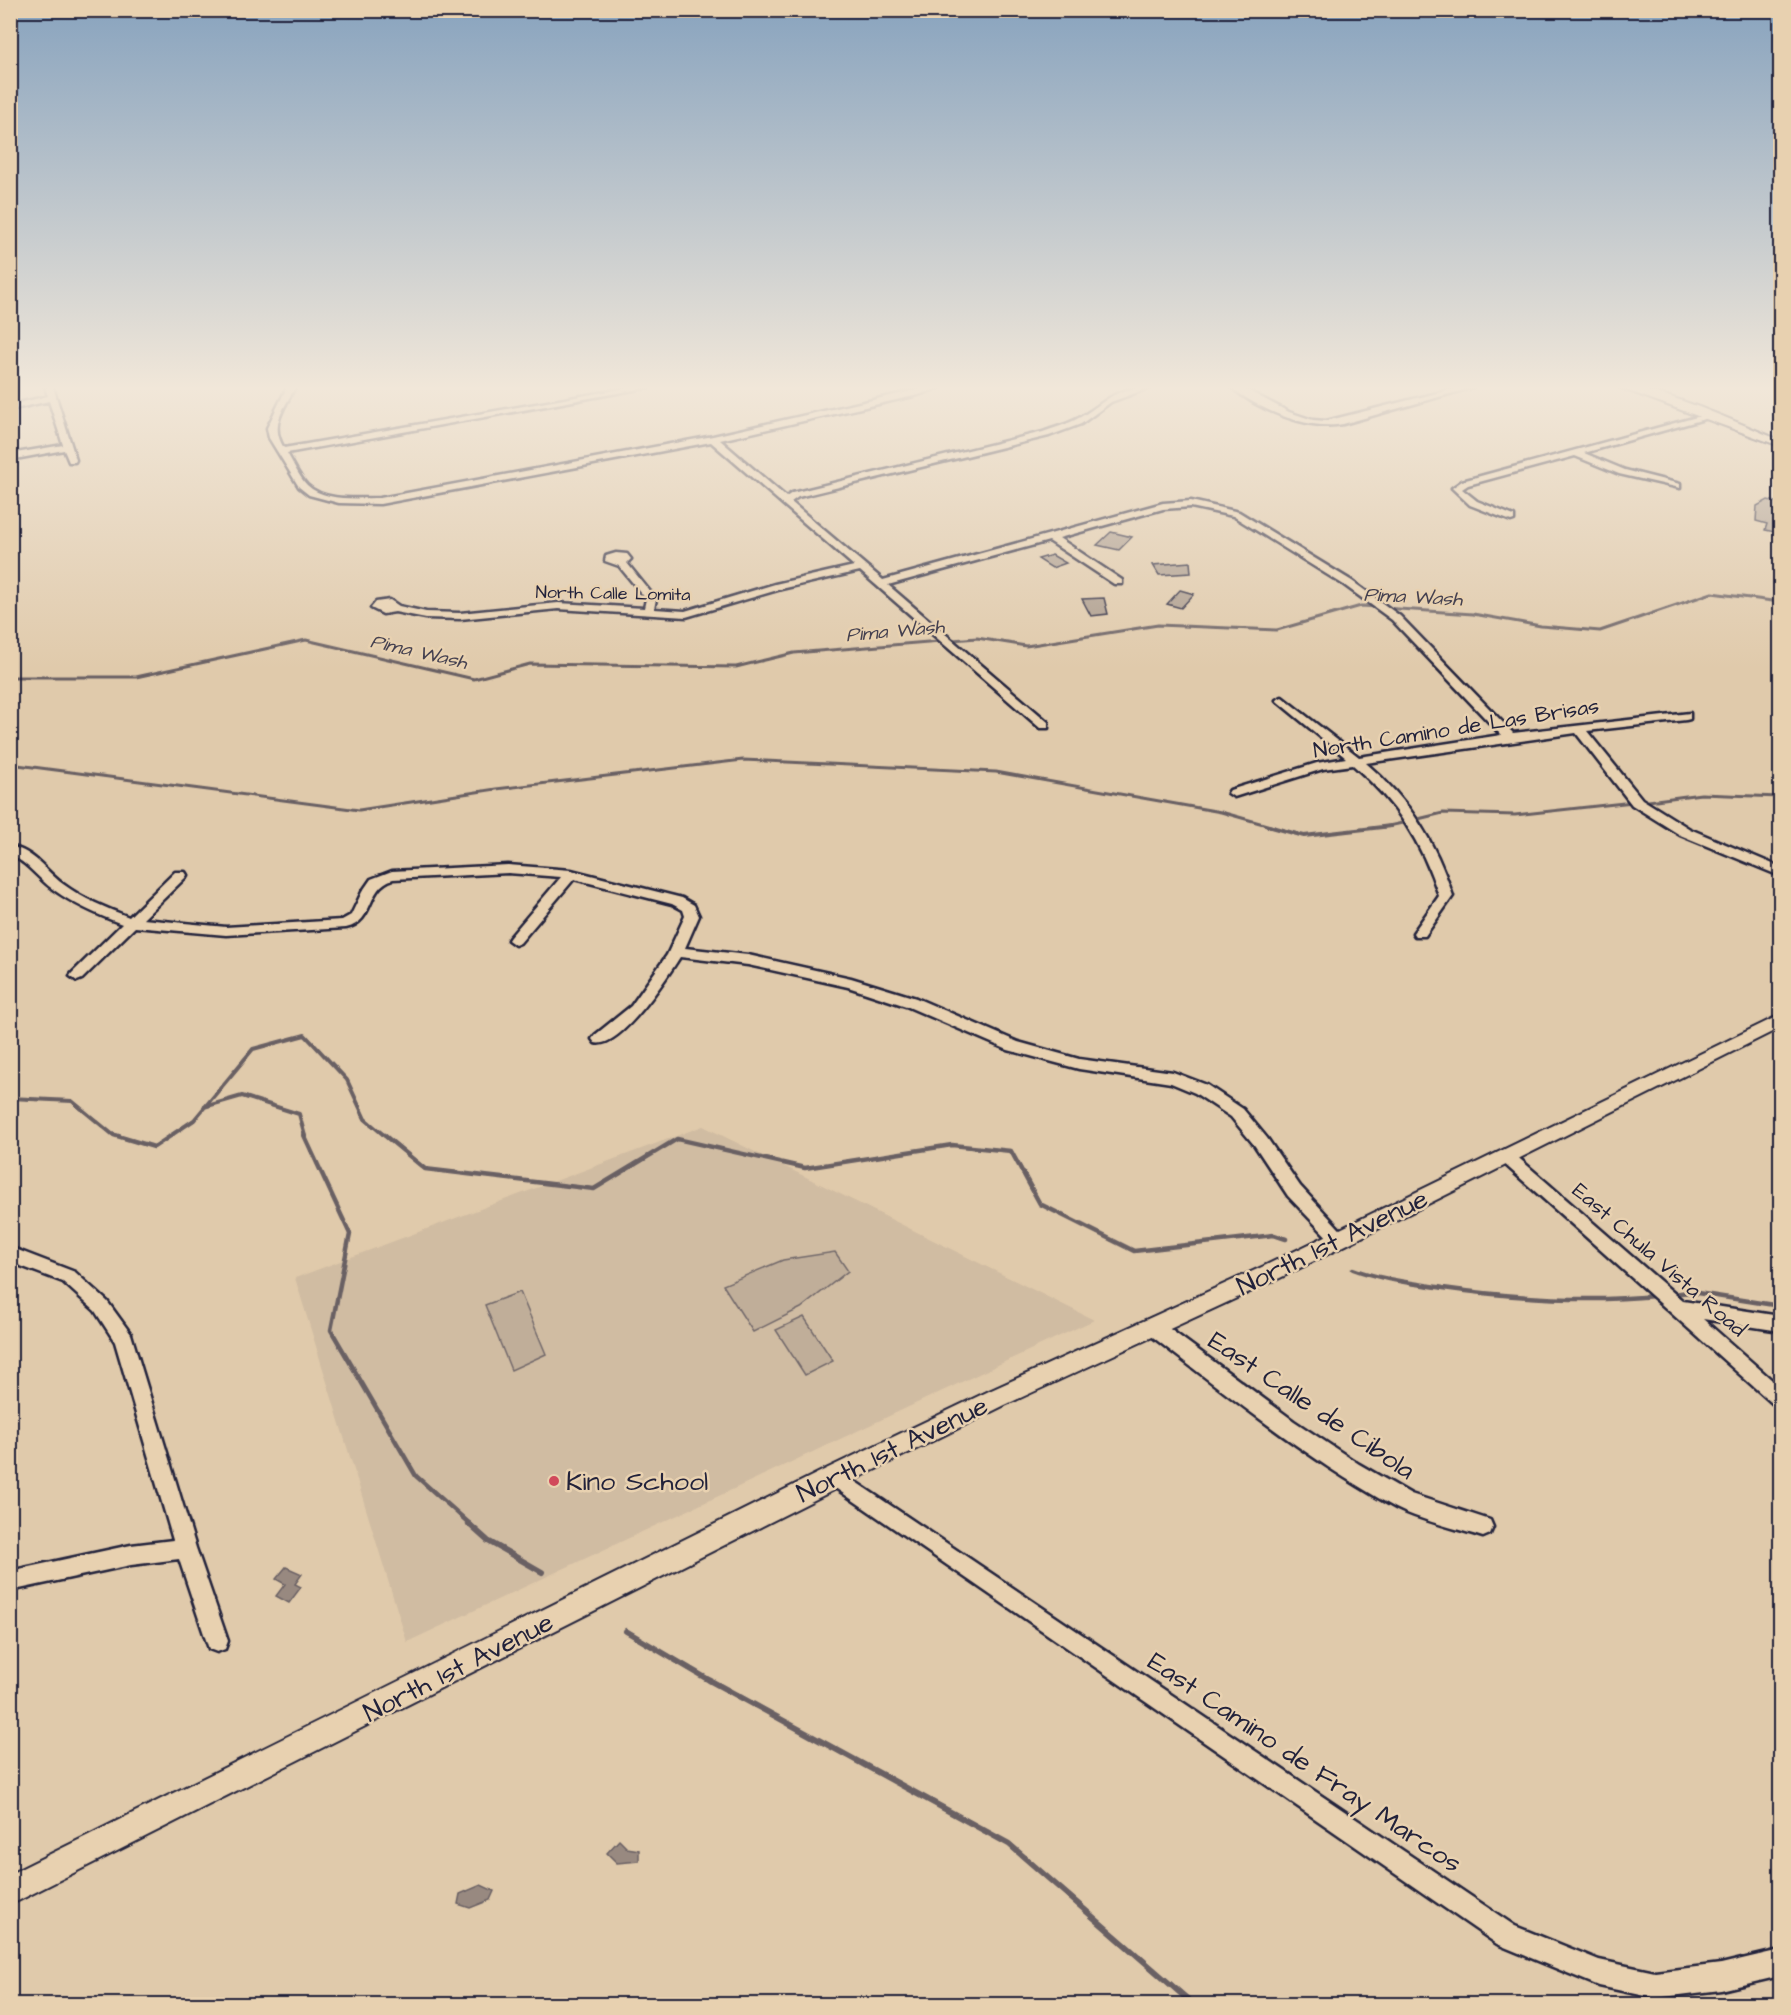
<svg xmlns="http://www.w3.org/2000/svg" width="1791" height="2015" viewBox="0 0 1791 2015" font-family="'Architects Daughter',sans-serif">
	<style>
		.built { fill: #d0bca2 }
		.green { fill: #c0ae99; stroke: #71686a; stroke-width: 1.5 }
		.water { fill: #988980; stroke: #696064; stroke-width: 1.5 }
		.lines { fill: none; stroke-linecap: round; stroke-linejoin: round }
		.stream-far3 { stroke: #696064; stroke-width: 3 }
		.stream-far2 { stroke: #696064; stroke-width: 4 }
		.stream-far1 { stroke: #696064; stroke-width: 4.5 }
		.stream { stroke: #696064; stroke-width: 6 }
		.building { fill: #ab9b8c; stroke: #22223b; stroke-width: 1.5 }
		.minor-casing { stroke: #22223b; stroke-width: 5 }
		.major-casing { stroke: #22223b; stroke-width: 4 }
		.minor { fill: #e8d1b0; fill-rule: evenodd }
		.major { fill: #e8d1b0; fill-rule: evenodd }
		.poi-dot { fill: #d1495b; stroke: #e8d1b0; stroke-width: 2 }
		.labels { text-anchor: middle; stroke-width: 5; stroke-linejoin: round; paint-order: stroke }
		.far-street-label { font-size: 18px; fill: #22223b; stroke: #e8d1b0 }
		.far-water-label { font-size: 20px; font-style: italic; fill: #454150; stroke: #e8d1b0 }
		.street-label { font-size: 22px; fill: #22223b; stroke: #e8d1b0 }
		.near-street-label { font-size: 27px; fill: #22223b; stroke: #e8d1b0 }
		.near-poi-label { font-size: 27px; fill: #22223b; stroke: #e8d1b0; text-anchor: start }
	</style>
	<rect width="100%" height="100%" fill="#e0caab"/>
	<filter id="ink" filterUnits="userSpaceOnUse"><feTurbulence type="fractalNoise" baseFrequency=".0167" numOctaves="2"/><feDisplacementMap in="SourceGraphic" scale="12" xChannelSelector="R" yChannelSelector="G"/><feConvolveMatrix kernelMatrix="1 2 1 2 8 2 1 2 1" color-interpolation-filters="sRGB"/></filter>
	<g filter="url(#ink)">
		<path class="built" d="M 703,1126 L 1094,1320 L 407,1642 L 295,1278 Z"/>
		<path class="green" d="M 835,1252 L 848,1271 L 801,1308 L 753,1332 L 723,1285 L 783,1260 Z
			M 520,1292 L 546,1354 L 511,1370 L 485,1305 Z
			M 804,1317 L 833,1361 L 805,1375 L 776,1330 Z"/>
		<path class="water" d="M 286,1567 L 302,1574 L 295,1584 L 301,1587 L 289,1603 L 276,1596 L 285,1584 L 276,1579 Z
			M 619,1840 L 627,1848 L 639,1850 L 639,1861 L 617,1863 L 607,1853 Z
			M 481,1885 L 494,1891 L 490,1900 L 470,1908 L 458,1904 L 460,1894 Z"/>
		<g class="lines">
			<path class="stream-far3" d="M 1384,608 L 1473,614 L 1541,626 L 1600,631 L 1712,593 L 1780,602
				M 10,677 L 136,677 L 306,640 L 474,679 L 530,664 L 736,667 L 794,653 L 977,638 L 1026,646 L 1158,625 L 1277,630 L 1361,606 L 1377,607
				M 10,764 L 359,810 L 496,789 L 743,760 L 996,772 L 1221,812 L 1274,827
				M 1641,802 L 1701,794 L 1780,797
				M 1414,820 L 1443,813 L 1515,815 L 1633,802
				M 1384,827 L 1407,822"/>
			<path class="stream-far2" d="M 1268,826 L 1304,836 L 1391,826
				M 10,1098 L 72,1101 L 112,1134 L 119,1136
				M 204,1107 L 242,1096 L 299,1114 L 305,1136
				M 170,1136 L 194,1120 L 253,1049 L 305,1035 L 347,1080 L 365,1119 L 385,1136"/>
			<path class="stream-far1" d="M 114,1135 L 154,1147 L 172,1135
				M 304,1135 L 350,1234 L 331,1330 L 416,1476 L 471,1525
				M 384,1135 L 425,1169 L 594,1189 L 677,1139 L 805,1168 L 952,1145 L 1011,1151 L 1040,1204 L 1134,1251 L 1274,1235 L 1286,1239
				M 1353,1269 C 1382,1280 1413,1283 1443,1288 C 1514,1298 1584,1303 1655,1296
				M 1671,1294 L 1691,1292 L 1780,1306"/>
			<path class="stream" d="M 469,1524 L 488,1541 L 542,1572
				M 626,1631 L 709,1680 L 1009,1844 L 1193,2004"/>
		</g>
		<path class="building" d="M 1768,500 L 1780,503 L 1780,533 L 1765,530 L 1767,524 L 1756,521 L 1757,506 Z
			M 1111,532 L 1132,537 L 1119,550 L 1097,545 Z
			M 1052,555 L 1066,563 L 1052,568 L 1038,559 Z
			M 1190,562 L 1191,573 L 1159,575 L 1153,565 Z
			M 1180,590 L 1194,594 L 1181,608 L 1167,604 Z
			M 1104,598 L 1108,614 L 1091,616 L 1082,599 Z"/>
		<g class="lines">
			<defs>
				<path id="minor" d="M 45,387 L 53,387 L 76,460 L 75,462 L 69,462 L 64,450 L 10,460 L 10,454 L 63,445 L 49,401 L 10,410 L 10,405 L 48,396 Z
					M 287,387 L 295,387 C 284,410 269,424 284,448 L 633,387 L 650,387 L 287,453 C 293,463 299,477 307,485 C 325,502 357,498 380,498 L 713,436 L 930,387 L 942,387 L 918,395 L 720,440 L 786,497 L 792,493 L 1043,432 C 1053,428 1065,425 1075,420 C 1106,404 1111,387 1152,387 L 1111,402 L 1081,424 L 1049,436 L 798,497 L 791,502 L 883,580 L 1163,503 L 1191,501 L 1239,512 L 1352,581 L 1400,616 L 1513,733 L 1690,713 L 1690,719 L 1686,720 L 1587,731 L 1642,799 L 1690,829 L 1780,867 L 1780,876 L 1680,835 L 1632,805 L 1576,733 L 1366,763 C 1410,801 1435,841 1453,896 L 1425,936 L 1415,936 L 1413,933 L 1439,896 C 1421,840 1397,804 1353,765 L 1323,769 L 1234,797 L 1228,793 L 1230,790 L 1317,763 L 1346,758 L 1278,702 L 1276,700 L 1282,697 L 1359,757 L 1501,735 L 1392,620 L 1344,585 L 1233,516 L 1191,507 L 1163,509 L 1059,538 L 1122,580 L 1122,584 L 1114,584 L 1049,541 L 888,585 L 1048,722 L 1048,728 L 1040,728 L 860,571 L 781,589 L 686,617 L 558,609 L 460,619 L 426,618 L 395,612 L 383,614 L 371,608 L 376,602 L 390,600 L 399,606 L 426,612 L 460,613 L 558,603 L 644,608 L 646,599 L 619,566 L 605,561 L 606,556 L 616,553 L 627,554 L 631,559 L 627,563 L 656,599 L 654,609 L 685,611 L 775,584 L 854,566 L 711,442 L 380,504 L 339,503 L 309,495 L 299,487 L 269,438 L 267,428 Z
					M 1231,387 L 1241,387 L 1289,412 L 1313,420 L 1326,421 L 1461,387 L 1474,387 L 1343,424 C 1309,431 1257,409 1231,387 Z
					M 1708,414 L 1715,416 L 1584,453 L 1625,470 L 1680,484 L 1680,488 L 1619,474 L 1575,456 L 1468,485 L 1462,489 L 1477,501 L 1514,516 L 1514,520 L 1511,521 L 1470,505 L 1452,488 L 1462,481 Z
					M 10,846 C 37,853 43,869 63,884 C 83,899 106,908 129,917 L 175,872 L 185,872 L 187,875 L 185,878 L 143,919 L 226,927 L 342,920 L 351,915 L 362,892 L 371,879 L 392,871 L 508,865 L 571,870 L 682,898 L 694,905 L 699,916 L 685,948 L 748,955 L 851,978 L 916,998 L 1018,1042 L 1079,1059 L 1173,1072 L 1207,1085 L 1243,1109 L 1267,1138 L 1300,1186 L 1349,1239 L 1346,1244 L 1340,1246 L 1334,1244 L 1288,1196 L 1255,1146 L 1231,1117 L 1195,1093 L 1171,1083 L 1079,1069 L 1008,1050 L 906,1006 L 848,987 L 748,965 L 680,957 C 667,977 620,1050 595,1043 L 592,1039 L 595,1035 L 631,1006 L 667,955 L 685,916 L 683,910 L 672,904 L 574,879 L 520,943 L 515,945 L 508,940 L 510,937 L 561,877 L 508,873 L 393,879 C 365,888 376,921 346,928 L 226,935 L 135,927 L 82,979 L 77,981 L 70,976 L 72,973 L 122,924 C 98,915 75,905 54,890 C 38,879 29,863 10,855 Z
					M 1507,1151 L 1513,1153 L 1683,1301 L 1780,1316 L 1780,1331 L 1703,1319 L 1780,1387 L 1780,1406 L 1773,1404 L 1501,1161 L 1499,1157 L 1501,1153 Z
					M 10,1247 L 75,1272 L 107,1301 L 131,1334 L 196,1548 L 228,1641 L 225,1649 L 217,1652 L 209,1649 L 179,1559 L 131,1565 L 10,1591 L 10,1571 L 131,1545 L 173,1540 L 115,1342 L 95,1311 L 63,1282 L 10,1262 Z
					M 1152,1318 L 1159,1321 L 1294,1421 L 1359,1464 L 1411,1494 L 1490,1520 L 1493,1527 L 1490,1534 L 1483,1537 C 1455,1528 1422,1521 1396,1508 C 1306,1459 1226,1393 1145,1331 L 1143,1326 L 1145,1321 Z
					M 835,1468 L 1515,1926 L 1599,1960 L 1655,1972 L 1721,1964 L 1780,1950 L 1780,1976 L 1721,1990 L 1655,1998 L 1599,1986 L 1497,1944 L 828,1483 L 825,1477 L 828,1471 Z"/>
				<path id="major" d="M 1618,387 C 1660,386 1739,424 1780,440 L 1780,446 Z
					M 1780,1015 L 1780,1028 L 1280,1278 L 1005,1405 L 844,1485 L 10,1905 L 10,1874 L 826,1469 L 989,1391 L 1264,1266 Z"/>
			</defs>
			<use href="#minor" class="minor-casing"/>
			<use href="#major" class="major-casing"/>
			<use href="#minor" class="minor"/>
			<use href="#major" class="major"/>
		</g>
	</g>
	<linearGradient id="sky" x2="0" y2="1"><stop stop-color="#88a3be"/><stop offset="0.58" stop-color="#f1e7d9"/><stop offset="1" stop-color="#f1e7d9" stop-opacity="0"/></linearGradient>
	<rect width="1791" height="669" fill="url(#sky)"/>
	<circle class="poi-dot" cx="554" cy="1481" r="6"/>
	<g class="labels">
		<g class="far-street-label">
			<text transform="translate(613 593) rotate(1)" y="6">North Calle Lomita</text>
		</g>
		<g class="far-water-label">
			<text transform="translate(1413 596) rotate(3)" y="7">Pima Wash</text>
			<text transform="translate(895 630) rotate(-5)" y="7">Pima Wash</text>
			<text transform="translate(419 651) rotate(13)" y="7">Pima Wash</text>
		</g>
		<g class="street-label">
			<text transform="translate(1456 727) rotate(-9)" y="8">North Camino de Las Brisas</text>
			<text transform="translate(1660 1259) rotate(41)" y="8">East Chula Vista Road</text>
		</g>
		<g class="near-street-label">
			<text transform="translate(1332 1242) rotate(-26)" y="9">North 1st Avenue</text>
			<text transform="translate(1312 1405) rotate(34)" y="9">East Calle de Cibola</text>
			<text transform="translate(892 1449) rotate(-26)" y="9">North 1st Avenue</text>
			<text transform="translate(458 1667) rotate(-27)" y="9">North 1st Avenue</text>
			<text transform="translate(1305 1762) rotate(34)" y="9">East Camino de Fray Marcos</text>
		</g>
		<g class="near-poi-label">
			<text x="566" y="1490">Kino School</text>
		</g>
	</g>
	<rect width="1791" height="2015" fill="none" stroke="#e8d1b0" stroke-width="36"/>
	<rect x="18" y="18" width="1755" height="1979" fill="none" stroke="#22223b" stroke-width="2" filter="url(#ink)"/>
</svg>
